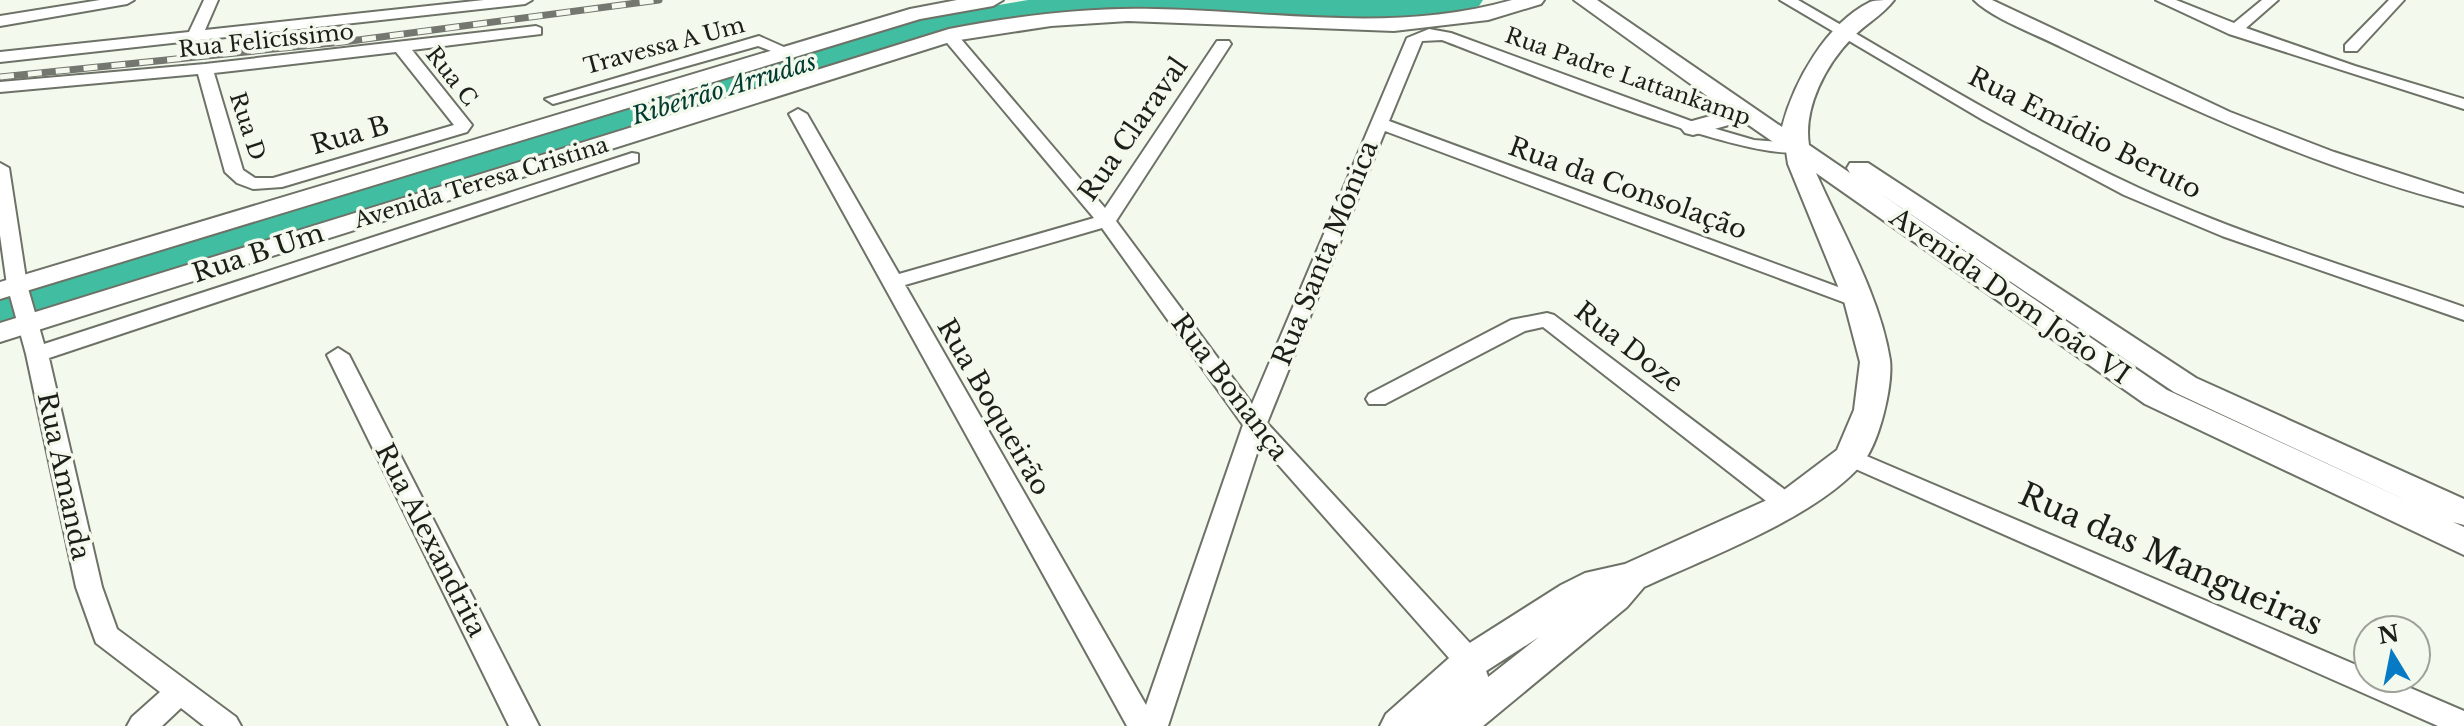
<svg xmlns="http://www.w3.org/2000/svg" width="2464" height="726" viewBox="0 0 2464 726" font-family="'Libre Baskerville',serif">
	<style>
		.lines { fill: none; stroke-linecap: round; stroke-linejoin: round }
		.river { fill: #41bea2; fill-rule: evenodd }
		.street-casing { stroke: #6d7267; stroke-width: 4 }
		.secondary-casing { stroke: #6d7267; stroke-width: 4 }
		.street { fill: #fff; fill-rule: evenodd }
		.secondary { fill: #fff; fill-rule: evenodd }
		.rail-casing { stroke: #73776f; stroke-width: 7 }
		.rail { stroke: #f3f9ed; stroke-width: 5; stroke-dasharray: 14; stroke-linecap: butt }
		.labels { text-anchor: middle; stroke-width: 7; stroke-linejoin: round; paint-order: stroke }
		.far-street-label { font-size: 22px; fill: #1c1e19; stroke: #f3f9ed }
		.far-water-label { font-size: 24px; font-style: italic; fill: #013b30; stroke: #f3f9ed }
		.street-label { font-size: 26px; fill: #1c1e19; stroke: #f3f9ed }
		.near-street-label { font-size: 32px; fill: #1c1e19; stroke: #f3f9ed }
	</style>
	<rect width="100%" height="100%" fill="#f3f9ed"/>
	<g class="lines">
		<path class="river" d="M 1028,0 L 1483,0 L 1479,6 L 1469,9 L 1398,19 L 1123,10 L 1057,13 L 946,30 L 0,323 L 0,298 L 932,16 Z"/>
		<defs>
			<path id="street" d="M 100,0 L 134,0 L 127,4 L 0,26 L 0,16 Z
				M 204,0 L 218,0 L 205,30 L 484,0 L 532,0 L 525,4 L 0,62 L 0,52 L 189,32 Z
				M 1780,0 L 1798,0 C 1910,64 2021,134 2139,188 C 2244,236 2355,269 2464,307 L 2464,320 L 2222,236 L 2124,195 L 1983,120 Z
				M 1974,0 L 1992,0 L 2230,112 L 2334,152 L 2464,194 L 2464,206 C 2326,171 2193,111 2065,49 C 2040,36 1993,19 1974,0 Z
				M 2156,0 L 2176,0 L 2234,23 L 2262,0 L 2278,0 L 2246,28 L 2355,66 L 2464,99 L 2464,109 L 2229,34 Z
				M 2389,0 L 2404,0 L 2357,51 L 2345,51 L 2345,45 Z
				M 536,26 L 541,28 L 541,34 L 412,50 L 472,125 L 467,132 L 282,187 L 253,189 L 237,183 L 225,172 L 198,74 L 0,92 L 0,82 L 205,64 ZM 396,52 L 454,125 L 273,178 L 255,178 L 243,170 L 214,73 Z
				M 1429,29 L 1451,33 L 1699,124 L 1754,140 L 1803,144 L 1806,148 C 1777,177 1491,58 1442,40 L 1422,41 L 1389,121 L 1865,297 L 1868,301 L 1865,305 L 1851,305 L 1385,131 L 1267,423 L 1480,654 L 1489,679 L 1447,726 L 1413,726 L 1418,717 L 1460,676 L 1457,667 L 1260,444 L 1168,726 L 1127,726 L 789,114 L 798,109 L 807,114 L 899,274 L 1094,218 L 943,38 L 943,32 L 955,32 L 1105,208 L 1217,41 L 1229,41 L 1231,44 L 1116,221 L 1252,404 L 1407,38 ZM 1102,228 L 1243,425 L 1146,705 L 905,285 Z
				M 759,36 L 795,52 L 787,57 L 758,46 L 553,104 L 545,99 Z
				M 632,153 L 638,154 L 638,162 L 49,358 L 102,587 L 117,629 L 236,717 L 241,726 L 204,726 L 181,708 L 162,726 L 127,726 L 132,717 L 160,692 L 96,643 L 76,587 L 26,354 L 7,285 L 0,235 L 0,163 L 9,168 L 27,285 L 44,344 Z
				M 1547,313 L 1554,315 L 1797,499 L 1800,505 L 1797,511 L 1779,511 L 1543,327 L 1525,331 L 1385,404 L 1369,404 L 1366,399 L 1369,394 L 1511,320 Z
				M 338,348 L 349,355 L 539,726 L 509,726 L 327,355 Z
				M 1850,449 L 2368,670 L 2368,678 L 2387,678 L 2464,711 L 2464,726 L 2438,726 L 1842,463 L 1838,457 L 1842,451 Z"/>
			<path id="secondary" d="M 957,0 L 1003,0 L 993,6 L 920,19 L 0,299 L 0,282 L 910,9 Z
				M 1512,0 L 1544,0 L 1541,4 L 1488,20 L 1394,31 L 1128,21 L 1051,26 L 953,41 L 0,342 L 0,323 L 949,29 C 1017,16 1086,7 1155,9 C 1274,11 1395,34 1512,0 Z
				M 1574,0 L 1597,0 L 1782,127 C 1794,81 1826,24 1870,2 C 1876,0 1887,0 1894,0 C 1883,15 1865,24 1852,38 C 1826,64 1803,108 1809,145 L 1850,173 L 1847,168 L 1850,163 L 1868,163 L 2196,378 L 2464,499 L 2464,525 L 2453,522 L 2464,527 L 2464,555 L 2145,404 L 1816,173 C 1842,232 1880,296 1890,360 C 1893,386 1879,445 1861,465 C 1815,518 1708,557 1644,587 L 1627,607 L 1483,726 L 1435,726 L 1441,714 L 1539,637 L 1483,673 L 1427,726 L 1380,726 L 1386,714 L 1457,651 L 1561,585 L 1585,573 L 1625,564 L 1776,496 L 1837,450 L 1854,410 L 1860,362 L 1844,301 L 1788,164 L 1786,151 L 1743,121 L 1693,135 L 1685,133 L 1681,128 L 1685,123 L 1728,111 ZM 1878,192 L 2174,392 L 2410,502 L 2167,390 Z"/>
		</defs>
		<use href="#street" class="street-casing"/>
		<use href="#secondary" class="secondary-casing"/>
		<use href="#street" class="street"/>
		<use href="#secondary" class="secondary"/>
		<defs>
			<path id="rail" d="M 0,77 L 343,42 L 659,0"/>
		</defs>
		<use href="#rail" class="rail-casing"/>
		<use href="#rail" class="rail"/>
	</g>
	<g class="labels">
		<g class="far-street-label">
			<text transform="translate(266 40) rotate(-6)" y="8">Rua Felicíssimo</text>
			<text transform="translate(664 45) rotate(-15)" y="8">Travessa A Um</text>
			<text transform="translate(452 76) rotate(52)" y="8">Rua C</text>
			<text transform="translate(1628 76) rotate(19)" y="8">Rua Padre Lattankamp</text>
			<text transform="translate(248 126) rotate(72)" y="8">Rua D</text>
			<text transform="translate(481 182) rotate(-17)" y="8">Avenida Teresa Cristina</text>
		</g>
		<g class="far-water-label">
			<text transform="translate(724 89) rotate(-17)" y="8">Ribeirão Arrudas</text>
		</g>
		<g class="street-label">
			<text transform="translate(1133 129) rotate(-55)" y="9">Rua Claraval</text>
			<text transform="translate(2085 133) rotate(27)" y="9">Rua Emídio Beruto</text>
			<text transform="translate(350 135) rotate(-16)" y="9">Rua B</text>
			<text transform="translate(1628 188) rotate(20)" y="9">Rua da Consolação</text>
			<text transform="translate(258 253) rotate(-18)" y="9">Rua B Um</text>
			<text transform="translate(1325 253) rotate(-68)" y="9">Rua Santa Mônica</text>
			<text transform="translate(2010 296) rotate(35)" y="9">Avenida Dom João VI</text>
			<text transform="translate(1629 347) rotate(38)" y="9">Rua Doze</text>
			<text transform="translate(1230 387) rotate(53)" y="9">Rua Bonança</text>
			<text transform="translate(994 407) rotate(60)" y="9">Rua Boqueirão</text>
			<text transform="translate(64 476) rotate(78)" y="9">Rua Amanda</text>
			<text transform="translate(431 540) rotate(63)" y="9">Rua Alexandrita</text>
		</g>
		<g class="near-street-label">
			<text transform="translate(2171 559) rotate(24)" y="11">Rua das Mangueiras</text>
		</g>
	</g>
	<g transform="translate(2392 654) rotate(350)"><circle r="38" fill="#f3f9ed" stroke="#9da198" stroke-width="2"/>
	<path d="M0-6L14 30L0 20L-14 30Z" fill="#067ac4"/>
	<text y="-12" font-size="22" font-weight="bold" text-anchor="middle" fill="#1c1e19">N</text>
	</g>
</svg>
